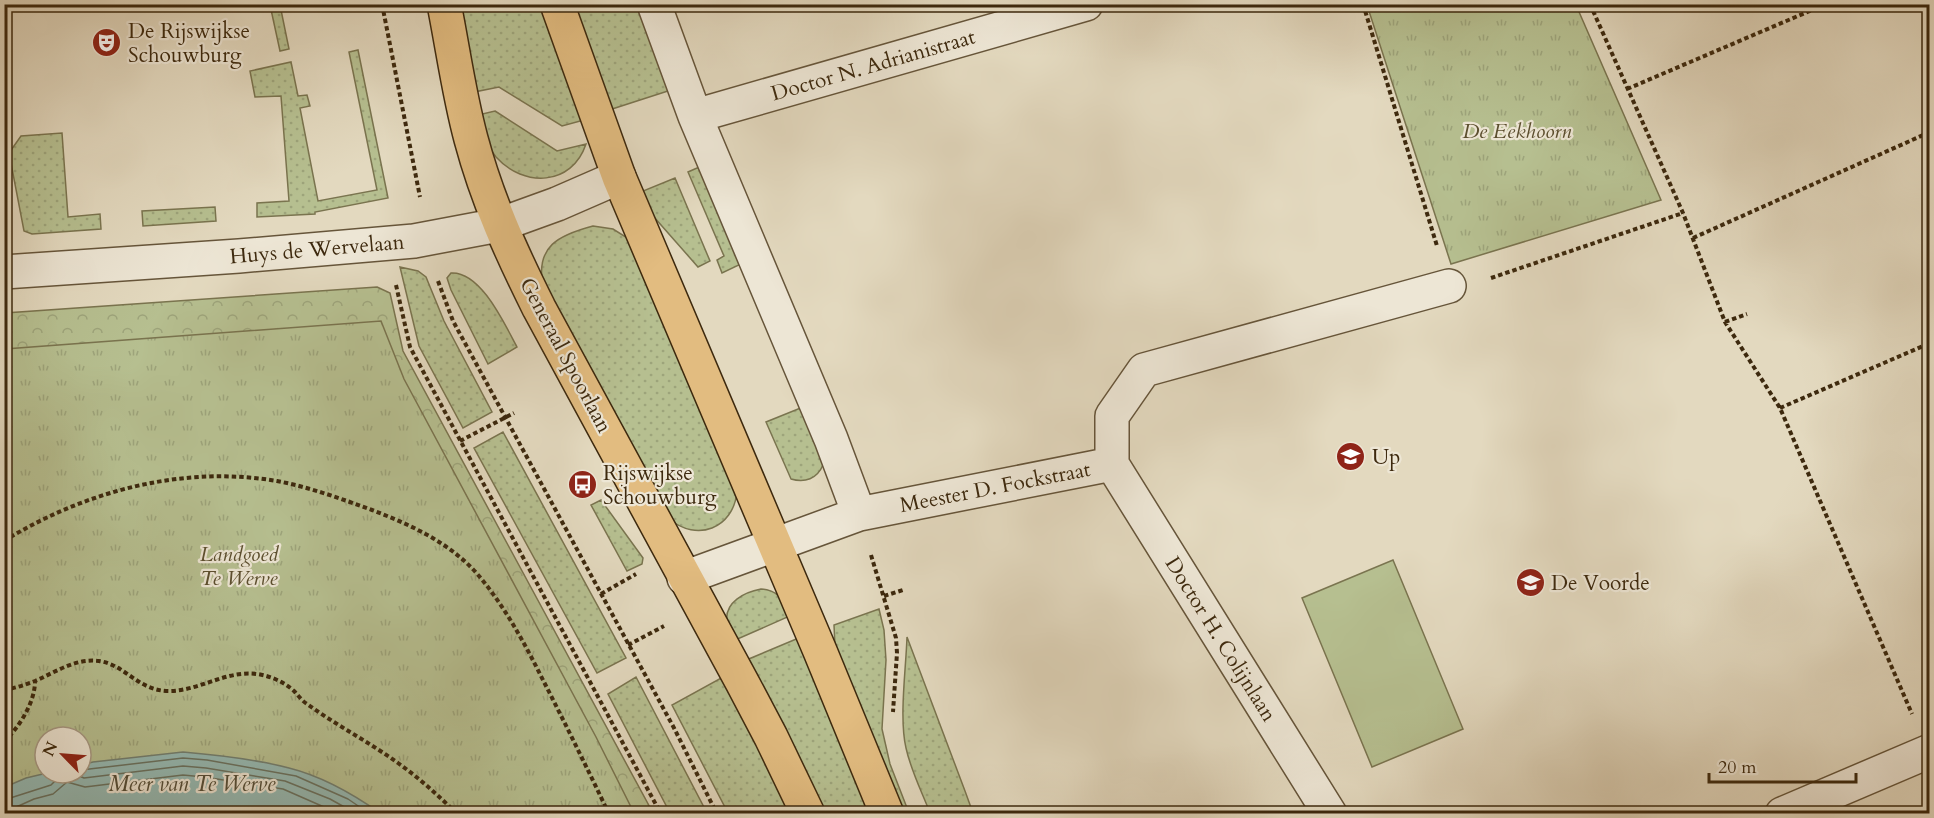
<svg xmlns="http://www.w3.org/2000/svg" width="1934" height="818" viewBox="0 0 1934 818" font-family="Cardo,serif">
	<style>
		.grass { fill: url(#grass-dots); stroke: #7a744f; stroke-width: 1.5 }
		.forest { fill: url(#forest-crowns); stroke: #7a744f; stroke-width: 1.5 }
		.park { fill: url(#park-tufts); stroke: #7a744f; stroke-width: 1.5; fill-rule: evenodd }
		.garden { fill: #b6bf90; stroke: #7a744f; stroke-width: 1.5 }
		.water { fill: #95bab4; stroke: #728072; stroke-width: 1.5 }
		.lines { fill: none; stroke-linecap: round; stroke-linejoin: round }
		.shore { stroke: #697261; stroke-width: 1.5 }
		.minor-casing { stroke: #66553a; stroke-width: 36 }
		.major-casing { stroke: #3d290e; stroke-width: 36 }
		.path { stroke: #3d290e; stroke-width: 4; stroke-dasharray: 4.5 3; stroke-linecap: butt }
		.minor { stroke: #ede6d5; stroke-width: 33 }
		.major { stroke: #e2bc80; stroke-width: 33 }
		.labels { text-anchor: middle; stroke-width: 4.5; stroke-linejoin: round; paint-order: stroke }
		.poi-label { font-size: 21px; fill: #3d290e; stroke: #ede6d5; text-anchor: start }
		.street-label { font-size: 21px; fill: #3d290e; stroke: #ede6d5 }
		.park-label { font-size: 21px; font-style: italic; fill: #5b4e2e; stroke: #ede6d5 }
		.water-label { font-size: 22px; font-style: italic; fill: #534d38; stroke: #ede6d5 }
	</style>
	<defs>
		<pattern id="grass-dots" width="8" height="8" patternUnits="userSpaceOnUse" patternTransform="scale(1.5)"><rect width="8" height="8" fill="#b6bf90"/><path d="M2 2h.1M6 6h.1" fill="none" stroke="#9da47b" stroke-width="1.8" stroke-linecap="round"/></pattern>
		<pattern id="forest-crowns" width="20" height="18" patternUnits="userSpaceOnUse" patternTransform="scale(1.5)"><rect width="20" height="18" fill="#b6bf90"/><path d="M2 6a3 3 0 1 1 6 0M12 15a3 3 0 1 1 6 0" fill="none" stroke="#9da47b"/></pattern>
		<pattern id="park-tufts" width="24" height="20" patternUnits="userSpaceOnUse" patternTransform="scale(1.5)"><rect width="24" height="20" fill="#b6bf90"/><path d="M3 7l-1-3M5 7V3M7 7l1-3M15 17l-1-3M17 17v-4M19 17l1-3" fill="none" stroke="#9da47b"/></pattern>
	</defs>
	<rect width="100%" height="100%" fill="#e3d9bf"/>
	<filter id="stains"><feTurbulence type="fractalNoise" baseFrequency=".00333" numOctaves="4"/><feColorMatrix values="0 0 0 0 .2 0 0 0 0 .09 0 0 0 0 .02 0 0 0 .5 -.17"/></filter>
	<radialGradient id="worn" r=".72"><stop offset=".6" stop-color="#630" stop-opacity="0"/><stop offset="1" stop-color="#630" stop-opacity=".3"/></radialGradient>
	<path class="grass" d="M 270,5 L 280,5 L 289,49 L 280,51 Z
		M 457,5 L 544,5 L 584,120 L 562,126 L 499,87 L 474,92 Z
		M 572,5 L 640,5 L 671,90 L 609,110 Z
		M 358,50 L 388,198 L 315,212 L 315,214 L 257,217 L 257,203 L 289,201 L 281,96 L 255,97 L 250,71 L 291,62 L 298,96 L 307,95 L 310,106 L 300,108 L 318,201 L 377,190 L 349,52 Z
		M 495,111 L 557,151 L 586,144 C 572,186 524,188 496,157 C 486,145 483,129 478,115 Z
		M 62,133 L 68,217 L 100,214 L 101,229 L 32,234 L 24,231 L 9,153 L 21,136 Z
		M 697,168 L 700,168 L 741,264 L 722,273 L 717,260 L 724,256 L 688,172 Z
		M 675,178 L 710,261 L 698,267 L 654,217 L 641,194 L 643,191 Z
		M 215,207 L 216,221 L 143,226 L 142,211 Z
		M 593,226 L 613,229 L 629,239 L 737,492 C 733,529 697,542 669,519 L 543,286 C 535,246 559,235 593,226 Z
		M 400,267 L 418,271 L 426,277 L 444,321 L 492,412 L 463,428 L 419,346 Z
		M 451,273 C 481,271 505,325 517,347 L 488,364 L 451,290 L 447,278 Z
		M 803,407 L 823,465 C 817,479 805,483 791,479 L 766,422 Z
		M 503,432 L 626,658 L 597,673 L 474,448 Z
		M 601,500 L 643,558 L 642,564 L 627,571 L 591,505 Z
		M 761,589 C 779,590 784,602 792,615 L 733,641 C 731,635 728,628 727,622 C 724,602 745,592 761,589 Z
		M 879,609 L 884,630 L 886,660 L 882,729 L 890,764 L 909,813 L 901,813 L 835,646 L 834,625 Z
		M 801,637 L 874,813 L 822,813 L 744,661 Z
		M 907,637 L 965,791 L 973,813 L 930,813 C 922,792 911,771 906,748 C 899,718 906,669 907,637 Z
		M 636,677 L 707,813 L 670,813 L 608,694 Z
		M 723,677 L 794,813 L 728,813 L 672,705 Z"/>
	<path class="forest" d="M 377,287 L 390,293 L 403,351 L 653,813 L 616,813 L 5,535 L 5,313 Z"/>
	<path class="park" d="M 1367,5 L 1576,5 L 1661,200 L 1451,264 Z
		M 381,321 L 404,379 L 596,737 L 634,813 L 5,814 L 5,349 ZM 45,737 L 81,737 L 81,773 L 45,773 Z"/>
	<path class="garden" d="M 1393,560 L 1463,729 L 1372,767 L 1302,598 Z"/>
	<path class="water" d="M 183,752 C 218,755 255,759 289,768 C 321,776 353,794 380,813 L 5,813 L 5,787 L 26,778 L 47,773 L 81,773 L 81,765 L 93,762 Z"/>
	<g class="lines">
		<path class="shore" d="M 81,770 L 183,758 L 207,760 L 296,776 L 348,799 L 370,814
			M 72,773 L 84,778 L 183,766 L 206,768 L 285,781 L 330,799 L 357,814
			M 4,800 L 51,785 L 56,780 L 58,773
			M 4,809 L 14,808 L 34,799 L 53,794 L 67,782 L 85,787 L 183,775 L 204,777 L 283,789 L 340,814"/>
		<defs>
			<path id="minor" d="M 654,4 L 695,116 L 831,439 L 859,514
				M 695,116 L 1086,4
				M 4,272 L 239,256 L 414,241 L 499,225 L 557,204 L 619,177
				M 1112,464 L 1112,416 L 1144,370 L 1449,286
				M 1112,464 L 1330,814
				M 684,578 L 859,514 L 1112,464
				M 1782,814 L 1930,751"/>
			<path id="major" d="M 444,4 C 453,49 459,95 471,139 C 487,199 511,252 539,308 L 742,682 L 771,737 L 808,814
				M 557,4 L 619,177 L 820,651 L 887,814"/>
		</defs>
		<use href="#minor" class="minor-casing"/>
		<use href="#major" class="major-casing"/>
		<path class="path" d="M 382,4 L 420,197
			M 1363,4 L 1437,246
			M 1590,4 L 1683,213 L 1725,322 L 1780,408 L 1912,714
			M 1627,89 L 1826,4
			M 1693,238 L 1930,132
			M 1491,278 L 1683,213
			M 438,281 L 453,321 L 674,728 L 717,814
			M 396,285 L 410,347 L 661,814
			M 1725,322 L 1747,314
			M 1780,408 L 1930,343
			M 460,441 L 514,413
			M 4,541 C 85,491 183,465 277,481 C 309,487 342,499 372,510 C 411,525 451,543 479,576 C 506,608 526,646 545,684 C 567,727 588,770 609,814
			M 871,555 L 896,638 L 897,653 L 893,712
			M 601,594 L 636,574
			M 884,596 L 903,590
			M 628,645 L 664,626
			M 4,690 C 15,688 25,685 35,681 C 56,672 75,658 99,661 C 126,665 138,691 169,691 C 199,691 226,670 257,674 C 271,676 284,682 294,691 C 298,695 301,700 307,704 C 336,725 369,742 398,763 C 419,778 438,795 457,814
			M 4,742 C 19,727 35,703 35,681"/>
		<use href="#minor" class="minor"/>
		<use href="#major" class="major"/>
	</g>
	<defs>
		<symbol id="theatre-disc" viewBox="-11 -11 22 22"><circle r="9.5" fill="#8f2418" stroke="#ede6d5"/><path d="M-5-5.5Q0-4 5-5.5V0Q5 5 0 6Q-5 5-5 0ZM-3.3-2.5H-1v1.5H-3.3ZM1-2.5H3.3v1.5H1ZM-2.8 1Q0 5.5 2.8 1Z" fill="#fff"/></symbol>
		<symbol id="school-disc" viewBox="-11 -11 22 22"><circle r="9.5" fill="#8f2418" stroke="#ede6d5"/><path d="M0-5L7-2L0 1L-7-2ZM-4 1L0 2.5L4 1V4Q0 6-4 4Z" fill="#fff"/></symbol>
		<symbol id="bus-disc" viewBox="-11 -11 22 22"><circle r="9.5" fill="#8f2418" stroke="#ede6d5"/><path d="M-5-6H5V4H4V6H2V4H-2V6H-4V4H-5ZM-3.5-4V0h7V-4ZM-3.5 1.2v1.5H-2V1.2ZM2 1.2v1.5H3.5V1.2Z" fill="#fff"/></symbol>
	</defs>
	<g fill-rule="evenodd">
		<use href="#theatre-disc" x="90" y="26" width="33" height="33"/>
		<use href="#school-disc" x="1334" y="440" width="33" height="33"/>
		<use href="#bus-disc" x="566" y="468" width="33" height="33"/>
		<use href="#school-disc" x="1514" y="566" width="33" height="33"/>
	</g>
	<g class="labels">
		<g class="poi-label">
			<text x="128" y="38">De Rijswijkse<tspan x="128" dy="24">Schouwburg</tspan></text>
			<text x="1372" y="464">Up</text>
			<text x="603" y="480">Rijswijkse<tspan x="603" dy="24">Schouwburg</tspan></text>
			<text x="1551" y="590">De Voorde</text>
		</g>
		<g class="street-label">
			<text transform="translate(873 65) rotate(-16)" y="7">Doctor N. Adrianistraat</text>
			<text transform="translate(317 249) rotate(-5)" y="7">Huys de Wervelaan</text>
			<text transform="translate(566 355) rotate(62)" y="7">Generaal Spoorlaan</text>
			<text transform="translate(995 487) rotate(-11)" y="7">Meester D. Fockstraat</text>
			<text transform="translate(1221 639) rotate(58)" y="7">Doctor H. Colijnlaan</text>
		</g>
		<g class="park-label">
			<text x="1517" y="138">De Eekhoorn</text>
			<text x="239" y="561">Landgoed<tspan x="239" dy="24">Te Werve</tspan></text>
		</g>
		<g class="water-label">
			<text x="192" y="791">Meer van Te Werve</text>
		</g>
	</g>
	<rect width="1934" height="818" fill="none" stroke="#e3d9bf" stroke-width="24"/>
	<rect x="6" y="6" width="1922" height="806" fill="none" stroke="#3d290e" stroke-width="3"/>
	<rect x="12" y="12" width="1910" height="794" fill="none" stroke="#3d290e" stroke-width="1.5"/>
	<g transform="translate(63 755) rotate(295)"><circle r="28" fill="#ede6d5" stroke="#a79a85" stroke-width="1.5"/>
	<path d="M0-4.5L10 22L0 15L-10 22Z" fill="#8f2418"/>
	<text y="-9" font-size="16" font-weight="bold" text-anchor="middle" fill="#3d290e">N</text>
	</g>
	<path d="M1709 773v9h147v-9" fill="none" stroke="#3d290e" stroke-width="3"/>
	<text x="1718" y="773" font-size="18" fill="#3d290e" stroke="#ede6d5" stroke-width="4.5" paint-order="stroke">20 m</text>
	<rect width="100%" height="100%" filter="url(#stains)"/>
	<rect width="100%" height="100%" fill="url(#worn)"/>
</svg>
